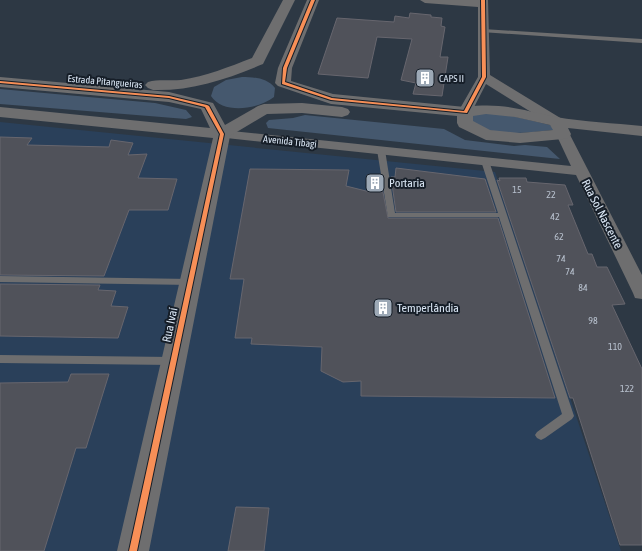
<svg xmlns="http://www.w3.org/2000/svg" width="642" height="551" viewBox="0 0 642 551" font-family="'Asap Condensed',sans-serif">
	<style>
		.built { fill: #2a405a }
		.green { fill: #45586e }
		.building { fill: #50525a; stroke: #67666e }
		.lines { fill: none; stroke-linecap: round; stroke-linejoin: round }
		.service { fill: #6e6e6f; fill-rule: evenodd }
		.minor { fill: #6e6e6f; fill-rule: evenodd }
		.tertiary { fill: #6e6e6f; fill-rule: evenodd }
		.cycleway-casing { stroke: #161e28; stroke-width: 2 }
		.cycleway { fill: #f78f57; fill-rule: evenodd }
		.labels { text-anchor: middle; stroke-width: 4; stroke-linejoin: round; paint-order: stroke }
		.far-poi-label { font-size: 10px; fill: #dae6f4; stroke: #161e28; text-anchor: start }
		.far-street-label { font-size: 10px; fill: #dae6f4; stroke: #161e28 }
		.number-label { font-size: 10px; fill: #b8c1ce }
		.poi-label { font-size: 12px; fill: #dae6f4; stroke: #161e28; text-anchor: start }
		.street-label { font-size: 12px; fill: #dae6f4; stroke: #161e28 }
	</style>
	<rect width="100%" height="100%" fill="#2d3844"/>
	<path class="built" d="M 0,122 L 495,172 L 621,551 L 0,551 Z"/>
	<path class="green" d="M 242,77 C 254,77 267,78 275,88 L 274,97 C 259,109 223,115 211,96 L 214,87 L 226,80 Z
		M 0,89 L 155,103 L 186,110 L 192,117 L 186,119 L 0,104 Z
		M 478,113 L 500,113 L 550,125 L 553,128 L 553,130 C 525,133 499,137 472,124 L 472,115 Z
		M 305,115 L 444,129 L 465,140 L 514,146 L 525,145 L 547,147 L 560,159 L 268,128 L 266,123 L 269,120 L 293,118 Z"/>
	<path class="building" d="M 410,13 L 431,15 L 431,17 L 442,18 L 441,26 L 445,27 L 440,57 L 448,57 L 442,96 L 413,94 L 416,83 L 401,80 L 412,39 L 377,37 L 368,78 L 318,74 L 337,18 L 394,22 L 395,16 L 409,18 Z
		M 0,137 L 32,138 L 27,145 L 109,147 L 111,140 L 133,143 L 128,155 L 147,154 L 138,178 L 177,179 L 168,210 L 129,210 L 104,276 L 0,275 Z
		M 396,168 L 485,179 L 496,212 L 396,212 L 391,177 L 395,177 Z
		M 250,169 L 349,170 L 346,186 L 370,192 L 374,177 L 380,177 L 388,218 L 498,218 L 555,398 L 361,396 L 361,381 L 343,382 L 321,371 L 322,347 L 251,344 L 252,338 L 235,338 L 244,279 L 230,279 Z
		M 499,178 L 526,178 L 527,182 L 565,185 L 573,205 L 568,205 L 588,254 L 592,254 L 597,267 L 607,267 L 625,304 L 612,305 L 642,369 L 642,545 L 620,545 L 573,398 L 570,398 L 497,180 L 500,181 Z
		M 0,284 L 100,285 L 98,290 L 116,291 L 111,306 L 128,307 L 118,338 L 0,336 Z
		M 71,374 L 109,374 L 86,448 L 76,448 L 44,551 L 0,551 L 0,383 L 68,382 Z
		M 236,507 L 269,508 L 264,551 L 228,551 Z"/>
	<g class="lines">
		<path class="service" d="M 483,29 L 642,39 L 642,43 L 481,32 L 480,31 Z
			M 378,148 L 381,148 L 385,150 L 395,213 L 498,213 L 481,161 L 485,159 L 489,161 L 574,416 L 572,419 L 545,438 L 541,440 L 537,438 L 535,435 L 537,432 L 562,414 L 499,217 L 388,217 L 377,150 Z
			M 0,276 L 191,279 L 196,282 L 191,285 L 0,282 Z
			M 0,355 L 172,357 L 176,358 L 177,361 L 176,364 L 172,365 L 0,363 Z"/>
		<path class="minor" d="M 420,0 L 488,0 L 490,75 L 562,119 L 564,122 L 562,125 L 552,125 L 486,84 L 470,115 L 460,115 L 458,112 L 478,77 L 478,7 L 425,3 Z
			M 222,130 L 571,166 L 556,134 L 558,131 L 568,131 L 642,275 L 642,299 L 635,298 L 633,293 L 576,175 L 217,137 L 215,134 L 217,131 Z"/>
		<path class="tertiary" d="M 283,0 L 295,0 L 263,64 C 227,79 192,91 153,90 L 148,88 L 145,85 L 148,82 C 158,79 170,81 181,80 C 206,76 229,67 252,58 Z
			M 307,0 L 319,0 L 292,68 L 291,81 L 333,94 L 465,107 C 502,102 521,110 556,117 C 584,122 614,123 642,126 L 642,136 L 568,128 L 571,134 L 569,138 L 563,139 L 520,143 L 486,140 L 459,127 L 457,123 L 457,116 L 331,104 L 278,86 L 275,83 L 278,68 ZM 486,114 L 515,117 L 550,125 L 553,130 L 520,133 L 490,130 L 473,121 L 473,116 Z
			M 0,77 L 169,92 L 213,103 L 225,125 L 258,106 L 264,104 L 302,103 L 342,107 L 348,109 L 350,112 L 348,115 L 342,117 L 302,113 L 267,114 L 230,136 L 149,551 L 117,551 L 213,138 L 0,117 L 0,107 L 210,128 L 201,109 L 169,102 L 0,87 Z"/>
		<defs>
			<path id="cycleway" d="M 311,0 L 315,0 L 287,68 L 285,82 L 332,98 L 464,111 L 482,77 L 481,0 L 485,0 L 486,77 L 467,113 L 331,100 L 282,84 L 283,68 Z
				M 0,81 L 169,96 L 207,105 L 209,106 L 224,134 L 137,551 L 129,551 L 220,134 L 205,107 L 169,98 L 0,83 Z"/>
		</defs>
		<use href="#cycleway" class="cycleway-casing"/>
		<use href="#cycleway" class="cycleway"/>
	</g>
	<defs>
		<symbol id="building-square" viewBox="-11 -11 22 22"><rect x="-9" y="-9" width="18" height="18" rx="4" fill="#9da9b6" stroke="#161e28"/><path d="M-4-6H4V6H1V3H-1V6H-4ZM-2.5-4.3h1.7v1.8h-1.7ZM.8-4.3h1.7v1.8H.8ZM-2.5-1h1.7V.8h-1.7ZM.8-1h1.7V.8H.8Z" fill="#fff"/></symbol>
	</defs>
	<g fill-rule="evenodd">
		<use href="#building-square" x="414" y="67" width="22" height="22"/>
		<use href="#building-square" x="364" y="172" width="22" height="22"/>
		<use href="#building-square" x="372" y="297" width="22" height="22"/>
	</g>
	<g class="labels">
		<g class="far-poi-label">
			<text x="439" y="82">CAPS II</text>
		</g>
		<g class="far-street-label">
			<text transform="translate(105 81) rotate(5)" y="4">Estrada Pitangueiras</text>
			<text transform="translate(290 141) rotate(6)" y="4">Avenida Tibagi</text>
		</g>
		<g class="number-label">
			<text x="517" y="193">15</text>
			<text x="551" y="198">22</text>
			<text x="555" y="220">42</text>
			<text x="559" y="240">62</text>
			<text x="561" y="262">74</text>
			<text x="570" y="275">74</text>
			<text x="583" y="291">84</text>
			<text x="593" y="324">98</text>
			<text x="615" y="350">110</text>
			<text x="627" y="392">122</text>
		</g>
		<g class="poi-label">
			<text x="389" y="187">Portaria</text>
			<text x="397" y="312">Temperlândia</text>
		</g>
		<g class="street-label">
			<text transform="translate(602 214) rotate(63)" y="4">Rua Sol Nascente</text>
			<text transform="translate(170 325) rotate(-78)" y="4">Rua Ivaí</text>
		</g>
	</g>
</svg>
